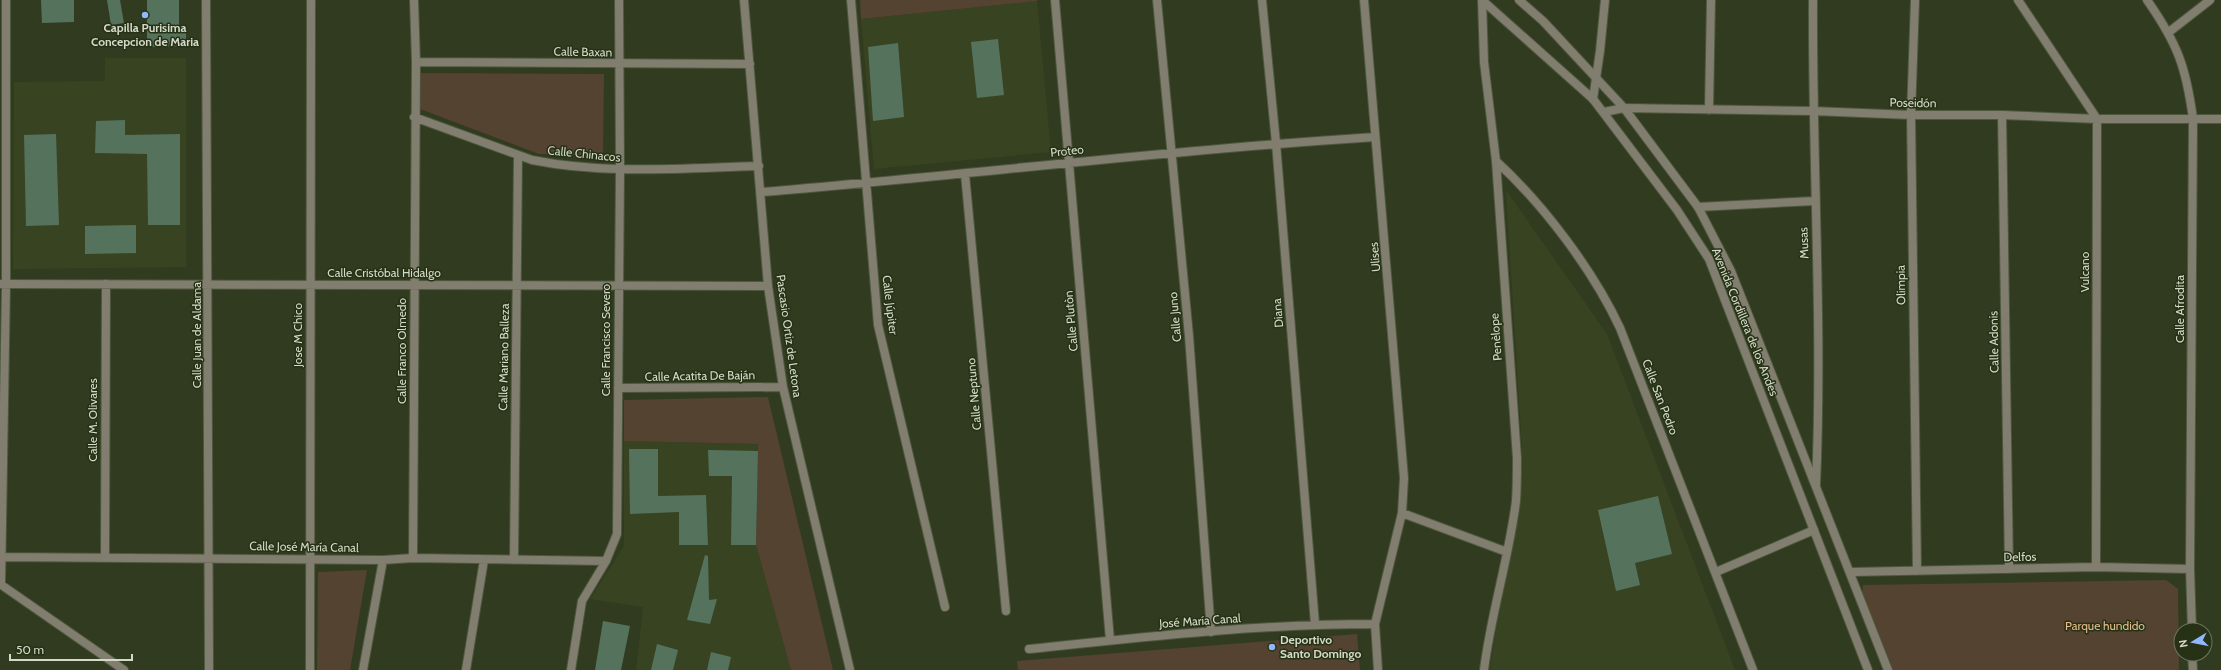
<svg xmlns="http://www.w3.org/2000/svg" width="2221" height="670" viewBox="0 0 2221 670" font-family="Cabin,sans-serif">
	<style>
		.built { fill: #384421 }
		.green { fill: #534330 }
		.building { fill: #55725d }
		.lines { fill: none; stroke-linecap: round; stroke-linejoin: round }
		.minor-casing { stroke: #4e583e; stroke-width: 10 }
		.tertiary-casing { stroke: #4e583e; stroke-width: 10 }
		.minor { stroke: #817e6f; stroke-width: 8 }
		.tertiary { stroke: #817e6f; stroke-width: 8 }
		.poi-dot { fill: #90b8fd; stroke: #273115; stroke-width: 1.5 }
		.labels { text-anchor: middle; stroke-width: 3; stroke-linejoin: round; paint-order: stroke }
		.poi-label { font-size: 12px; font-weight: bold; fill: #d3dac9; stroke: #273115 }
		.street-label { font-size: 12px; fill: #d3dac9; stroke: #273115 }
		.park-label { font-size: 12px; fill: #e3bb8d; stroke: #273115 }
	</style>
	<rect width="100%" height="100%" fill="#313b1f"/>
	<path class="built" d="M 1037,1 L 1051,152 L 874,169 L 861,19 Z
		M 105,58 L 186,58 L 186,267 L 13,269 L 14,82 L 105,81 Z
		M 1506,190 L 1607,334 L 1735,670 L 1490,670 L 1522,449 Z
		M 624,441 L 758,444 L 756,545 L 791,670 L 636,670 L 643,607 L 590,599 L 624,546 Z"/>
	<path class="green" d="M 860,0 L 1037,0 L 1037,1 L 861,19 Z
		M 419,73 L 604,74 L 603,156 L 539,154 L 420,109 Z
		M 768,397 L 833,670 L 791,670 L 756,545 L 758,444 L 624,441 L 624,400 Z
		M 367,570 L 350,670 L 317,670 L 318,572 Z
		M 2166,580 L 2178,589 L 2179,670 L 1891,670 L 1862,597 L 1863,585 Z
		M 1357,634 L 1360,670 L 1018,670 L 1017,661 Z"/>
	<path class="building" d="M 41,0 L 74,0 L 74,22 L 42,23 Z
		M 107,0 L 120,0 L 124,23 L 111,25 Z
		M 147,0 L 179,0 L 179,31 L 186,31 L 186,46 L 147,47 Z
		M 998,39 L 1004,95 L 977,98 L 971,42 Z
		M 898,43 L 904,117 L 873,121 L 868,47 Z
		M 125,120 L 125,135 L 180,134 L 180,225 L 148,225 L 147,154 L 95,153 L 96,121 Z
		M 56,134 L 59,225 L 26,226 L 24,135 Z
		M 136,225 L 136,253 L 85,254 L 85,226 Z
		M 629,449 L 658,449 L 658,496 L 706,495 L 708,545 L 679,545 L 679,512 L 630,514 Z
		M 708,450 L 758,451 L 756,545 L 731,545 L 732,476 L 709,476 Z
		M 1658,496 L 1672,554 L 1635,563 L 1640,585 L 1616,591 L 1598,510 Z
		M 705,555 L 708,556 L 709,600 L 717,599 L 710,624 L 687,620 Z
		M 603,621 L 630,626 L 621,670 L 595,670 Z
		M 657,644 L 678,650 L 673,670 L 651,670 Z
		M 711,652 L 731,657 L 728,670 L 707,670 Z"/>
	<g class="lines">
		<defs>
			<path id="minor" d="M 206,0 L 209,670
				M 744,0 L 768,286 L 783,387 L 850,670
				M 851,0 L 878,325 L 945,607
				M 1055,0 L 1110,640
				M 1157,0 L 1189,336 L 1211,632
				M 1262,0 L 1276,143 L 1315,624
				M 1364,0 L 1404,478 L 1402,513 L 1375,624 L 1378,670
				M 1482,0 L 1484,62 L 1496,161 L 1517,458 C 1517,472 1517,487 1516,501 C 1509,558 1491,613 1484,670
				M 1813,0 C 1812,162 1823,323 1816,485
				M 1915,0 L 1911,115 L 1917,571
				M 2018,0 L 2097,119 L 2096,567
				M 2147,0 C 2177,43 2186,66 2193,119 L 2190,569 L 2192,630
				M 2169,32 L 2210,0
				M 416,62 L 750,64
				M 1593,99 L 1600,51 L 1605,0
				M 1709,110 L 1711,0
				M 1604,112 L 1624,108 L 1813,111 L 1911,115 L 2002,115 L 2097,119 L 2221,119
				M 2002,115 L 2009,569
				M 414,117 L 532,160 C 607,175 683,168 759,166
				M 1496,161 C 1543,204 1593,270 1620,328 L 1753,670
				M 965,174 L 1006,611
				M 762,192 C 966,175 1170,150 1375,137
				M 1698,207 L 1814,201
				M 0,284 L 768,286
				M 618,388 L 783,387
				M 1402,513 L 1507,552
				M 105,556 L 106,284
				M 1,557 L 383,560 L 413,558 L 606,561
				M 413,558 L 416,62 L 414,0
				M 514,560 L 518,155
				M 1716,572 L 1814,530
				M 1851,572 L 2096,567 L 2190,569
				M 0,584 L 124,670
				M 1,584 L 6,284 L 6,0
				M 1029,649 C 1143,637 1259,624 1375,624
				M 2192,654 L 2193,670
				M 310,670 L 311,0
				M 363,670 L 383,560
				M 466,670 L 484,560
				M 571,670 L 582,601 L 606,561 L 617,534 L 620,170 L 619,0"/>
			<path id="tertiary" d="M 1482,0 L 1593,99 L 1677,210 L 1709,259 L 1868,670
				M 1519,0 L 1543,21 L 1624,108 L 1698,207 L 1731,271 L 1888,670"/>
		</defs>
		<use href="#minor" class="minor-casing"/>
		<use href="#tertiary" class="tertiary-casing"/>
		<use href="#minor" class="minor"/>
		<use href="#tertiary" class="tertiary"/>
	</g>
	<g class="poi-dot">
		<circle cx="145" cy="15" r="4"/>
		<circle cx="1272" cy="647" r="4"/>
	</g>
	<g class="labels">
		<g class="poi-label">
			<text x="145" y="32">Capilla Purisima<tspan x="145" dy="14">Concepcion de Maria</tspan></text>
			<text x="1280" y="644" text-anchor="start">Deportivo<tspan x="1280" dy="14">Santo Domingo</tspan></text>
		</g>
		<g class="street-label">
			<text transform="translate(583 52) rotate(1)" y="4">Calle Baxan</text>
			<text transform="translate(1913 103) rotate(1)" y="4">Poseidón</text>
			<text transform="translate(1067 151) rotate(-6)" y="4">Proteo</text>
			<text transform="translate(584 154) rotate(6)" y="4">Calle Chinacos</text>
			<text transform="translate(1804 243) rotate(-92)" y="4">Musas</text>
			<text transform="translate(1375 257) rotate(-95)" y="4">Ulises</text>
			<text transform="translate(2085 272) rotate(-90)" y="4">Vulcano</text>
			<text x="384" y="277">Calle Cristóbal Hidalgo</text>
			<text transform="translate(1901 285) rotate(-91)" y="4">Olimpia</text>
			<text transform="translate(890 305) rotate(83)" y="4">Calle Júpiter</text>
			<text transform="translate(2180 309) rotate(-90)" y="4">Calle Afrodita</text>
			<text transform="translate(1278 313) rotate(-95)" y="4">Diana</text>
			<text transform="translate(1175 317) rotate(-95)" y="4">Calle Juno</text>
			<text transform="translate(1071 321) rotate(-95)" y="4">Calle Plutòn</text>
			<text transform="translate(1745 322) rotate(68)" y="4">Avenida Cordillera de los Andes</text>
			<text transform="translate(197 335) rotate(-90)" y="4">Calle Juan de Aldama</text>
			<text transform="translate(298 335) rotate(-90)" y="4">Jose M Chico</text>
			<text transform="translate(789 336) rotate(82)" y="4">Pascasio Ortiz de Letona</text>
			<text transform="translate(1496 337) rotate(-94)" y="4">Penèlope</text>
			<text transform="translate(606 340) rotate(-90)" y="4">Calle Francisco Severo</text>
			<text transform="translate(1994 342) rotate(-91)" y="4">Calle Adonis</text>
			<text transform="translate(402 351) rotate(-90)" y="4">Calle Franco Olmedo</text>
			<text transform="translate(504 357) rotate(-89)" y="4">Calle Mariano Balleza</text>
			<text transform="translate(700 376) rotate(-1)" y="4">Calle Acatita De Baján</text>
			<text transform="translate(974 394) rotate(-95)" y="4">Calle Neptuno</text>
			<text transform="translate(1660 397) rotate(69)" y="4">Calle San Pedro</text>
			<text transform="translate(93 420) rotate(-90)" y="4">Calle M. Olivares</text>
			<text transform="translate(304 547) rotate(1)" y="4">Calle José María Canal</text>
			<text transform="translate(2020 557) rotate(-1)" y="4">Delfos</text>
			<text transform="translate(1200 621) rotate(-4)" y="4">José María Canal</text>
		</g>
		<g class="park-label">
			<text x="2105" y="630">Parque hundido</text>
		</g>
	</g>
	<g transform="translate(2193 642) rotate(260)"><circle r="19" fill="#273115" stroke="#6c755d"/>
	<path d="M0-3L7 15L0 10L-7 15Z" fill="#90b8fd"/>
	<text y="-6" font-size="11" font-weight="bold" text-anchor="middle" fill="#d3dac9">N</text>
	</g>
	<path d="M10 654v6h122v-6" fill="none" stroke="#d3dac9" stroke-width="2"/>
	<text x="16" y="654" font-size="12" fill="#d3dac9" stroke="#273115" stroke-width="3" paint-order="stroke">50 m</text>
</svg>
